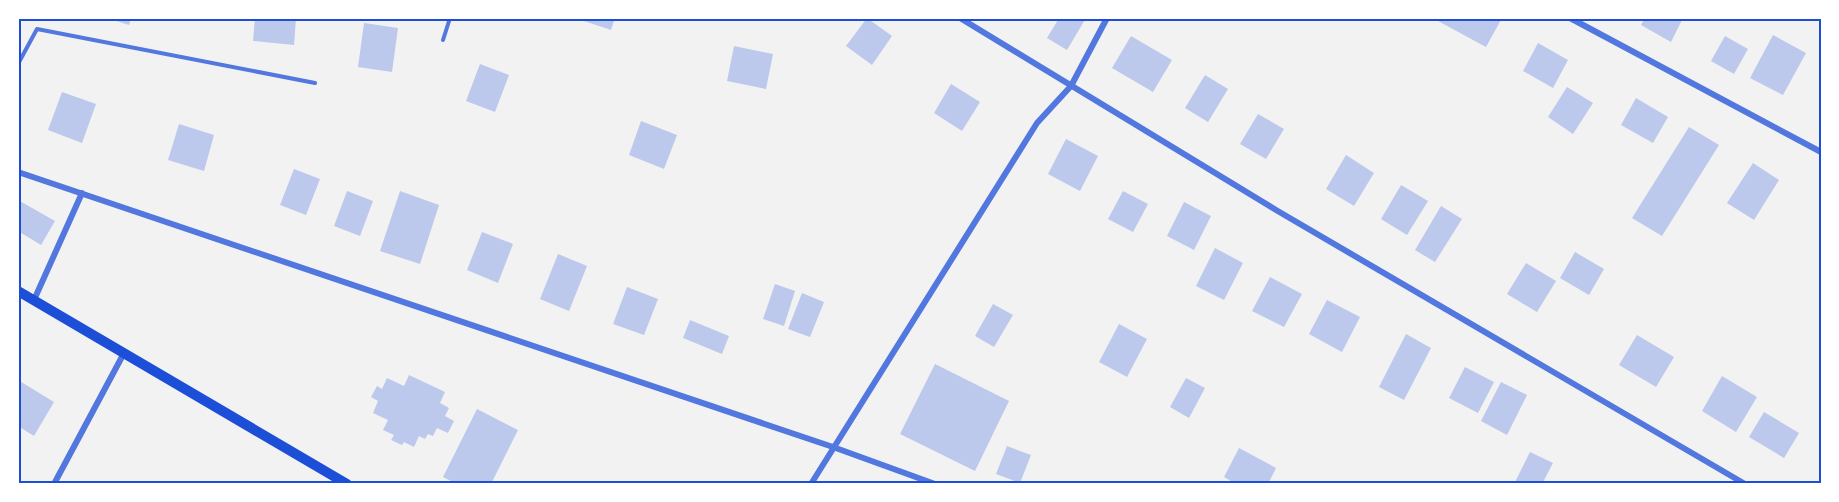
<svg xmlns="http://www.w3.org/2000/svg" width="1839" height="502" viewBox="0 0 1839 502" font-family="Ubuntu,sans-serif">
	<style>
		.building { fill: #bdc9ec }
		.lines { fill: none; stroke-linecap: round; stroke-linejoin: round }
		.service { stroke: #5277de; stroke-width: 4 }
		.minor { stroke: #5277de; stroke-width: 6 }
		.secondary { stroke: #1d4ed8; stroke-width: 10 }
		.neatline { fill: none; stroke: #1d4ed8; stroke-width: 2 }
	</style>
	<rect width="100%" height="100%" fill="#f2f2f2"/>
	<path class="building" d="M 107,18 L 131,18 L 129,25 Z
		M 255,18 L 296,18 L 294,45 L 253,41 Z
		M 575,18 L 615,18 L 611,30 Z
		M 867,18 L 892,36 L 872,65 L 846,46 Z
		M 1059,18 L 1086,18 L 1067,50 L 1047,38 Z
		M 1439,18 L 1502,18 L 1486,47 L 1438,21 Z
		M 1645,18 L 1683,18 L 1671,42 L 1641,25 Z
		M 364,23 L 398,28 L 392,72 L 358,67 Z
		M 1773,35 L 1806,53 L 1783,95 L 1750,78 Z
		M 1131,36 L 1172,60 L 1153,92 L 1112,68 Z
		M 1725,36 L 1748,49 L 1734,74 L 1711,61 Z
		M 1538,43 L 1568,60 L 1553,88 L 1523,71 Z
		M 734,46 L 773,54 L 766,89 L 727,81 Z
		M 480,64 L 509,75 L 495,112 L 466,101 Z
		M 1205,75 L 1228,89 L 1208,122 L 1185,108 Z
		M 951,84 L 980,102 L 962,131 L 934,113 Z
		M 1567,87 L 1593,103 L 1573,134 L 1548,117 Z
		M 62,92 L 96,104 L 82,143 L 48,130 Z
		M 1636,98 L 1668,117 L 1653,143 L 1621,125 Z
		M 1258,114 L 1284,129 L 1266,159 L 1240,144 Z
		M 641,121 L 677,135 L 664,169 L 629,155 Z
		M 179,124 L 214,135 L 204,171 L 168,160 Z
		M 1689,127 L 1719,145 L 1662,236 L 1632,218 Z
		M 1066,139 L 1098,156 L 1080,191 L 1048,174 Z
		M 1346,155 L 1374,173 L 1354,206 L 1326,189 Z
		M 1753,163 L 1779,180 L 1754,220 L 1727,203 Z
		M 294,169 L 320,179 L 306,215 L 280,205 Z
		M 1401,185 L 1428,201 L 1407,235 L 1381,219 Z
		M 347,191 L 373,201 L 360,236 L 334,226 Z
		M 400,191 L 439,205 L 420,264 L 380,251 Z
		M 1123,191 L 1148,204 L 1133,232 L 1108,219 Z
		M 18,200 L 55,221 L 41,245 L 18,231 Z
		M 1184,202 L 1211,216 L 1194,250 L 1167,236 Z
		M 1441,206 L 1462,219 L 1435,262 L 1415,250 Z
		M 482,232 L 513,244 L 498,283 L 467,270 Z
		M 1215,248 L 1243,263 L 1224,300 L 1196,286 Z
		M 1575,252 L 1604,269 L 1589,295 L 1560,278 Z
		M 558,254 L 587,266 L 569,311 L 540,299 Z
		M 1526,263 L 1556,281 L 1537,312 L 1507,294 Z
		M 1270,277 L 1302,294 L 1284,327 L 1252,311 Z
		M 775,284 L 795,291 L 784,326 L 763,319 Z
		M 627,287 L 658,299 L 644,335 L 613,324 Z
		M 802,293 L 824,302 L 810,337 L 788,329 Z
		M 1327,300 L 1360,317 L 1342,352 L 1309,334 Z
		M 993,304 L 1013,315 L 994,347 L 975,336 Z
		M 690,320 L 729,336 L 722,354 L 683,338 Z
		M 1119,324 L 1147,339 L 1127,377 L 1099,362 Z
		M 1406,334 L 1431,348 L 1404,400 L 1379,387 Z
		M 1637,335 L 1674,357 L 1656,387 L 1619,365 Z
		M 935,364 L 1009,401 L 975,471 L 900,434 Z
		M 1465,367 L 1494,382 L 1478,413 L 1449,398 Z
		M 409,375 L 445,392 L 440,403 L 449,408 L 445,416 L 454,421 L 448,433 L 437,428 L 433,436 L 428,434 L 425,439 L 419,436 L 414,447 L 404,442 L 402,445 L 391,440 L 394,435 L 383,430 L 388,420 L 373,413 L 378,401 L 371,397 L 377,386 L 382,389 L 387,378 L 404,386 Z
		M 1722,376 L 1757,397 L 1736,432 L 1702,411 Z
		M 1186,378 L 1205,388 L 1189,418 L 1170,407 Z
		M 18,380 L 54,402 L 34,436 L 18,426 Z
		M 1501,382 L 1527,395 L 1507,435 L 1481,421 Z
		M 477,409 L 518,430 L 491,484 L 457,484 L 443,477 Z
		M 1764,412 L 1799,433 L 1784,458 L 1749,437 Z
		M 1007,446 L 1031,455 L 1020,483 L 996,474 Z
		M 1239,448 L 1276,468 L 1268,484 L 1236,484 L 1224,477 Z
		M 1530,452 L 1553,463 L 1542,484 L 1514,484 Z"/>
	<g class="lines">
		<path class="service" d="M 443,40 L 450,18
			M 18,64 L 37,29 L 315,83"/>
		<path class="minor" d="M 960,18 L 1276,210 L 1745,484
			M 1570,18 L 1821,152
			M 18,172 L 833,447 L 935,484
			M 34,300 L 82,193
			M 54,484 L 124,353
			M 811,484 L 1037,123 L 1071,86 L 1107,18"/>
		<path class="secondary" d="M 18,291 L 347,484"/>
	</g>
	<rect width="1839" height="502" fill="none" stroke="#ffffff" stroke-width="39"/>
	<rect x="20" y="20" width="1800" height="462" class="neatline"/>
</svg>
